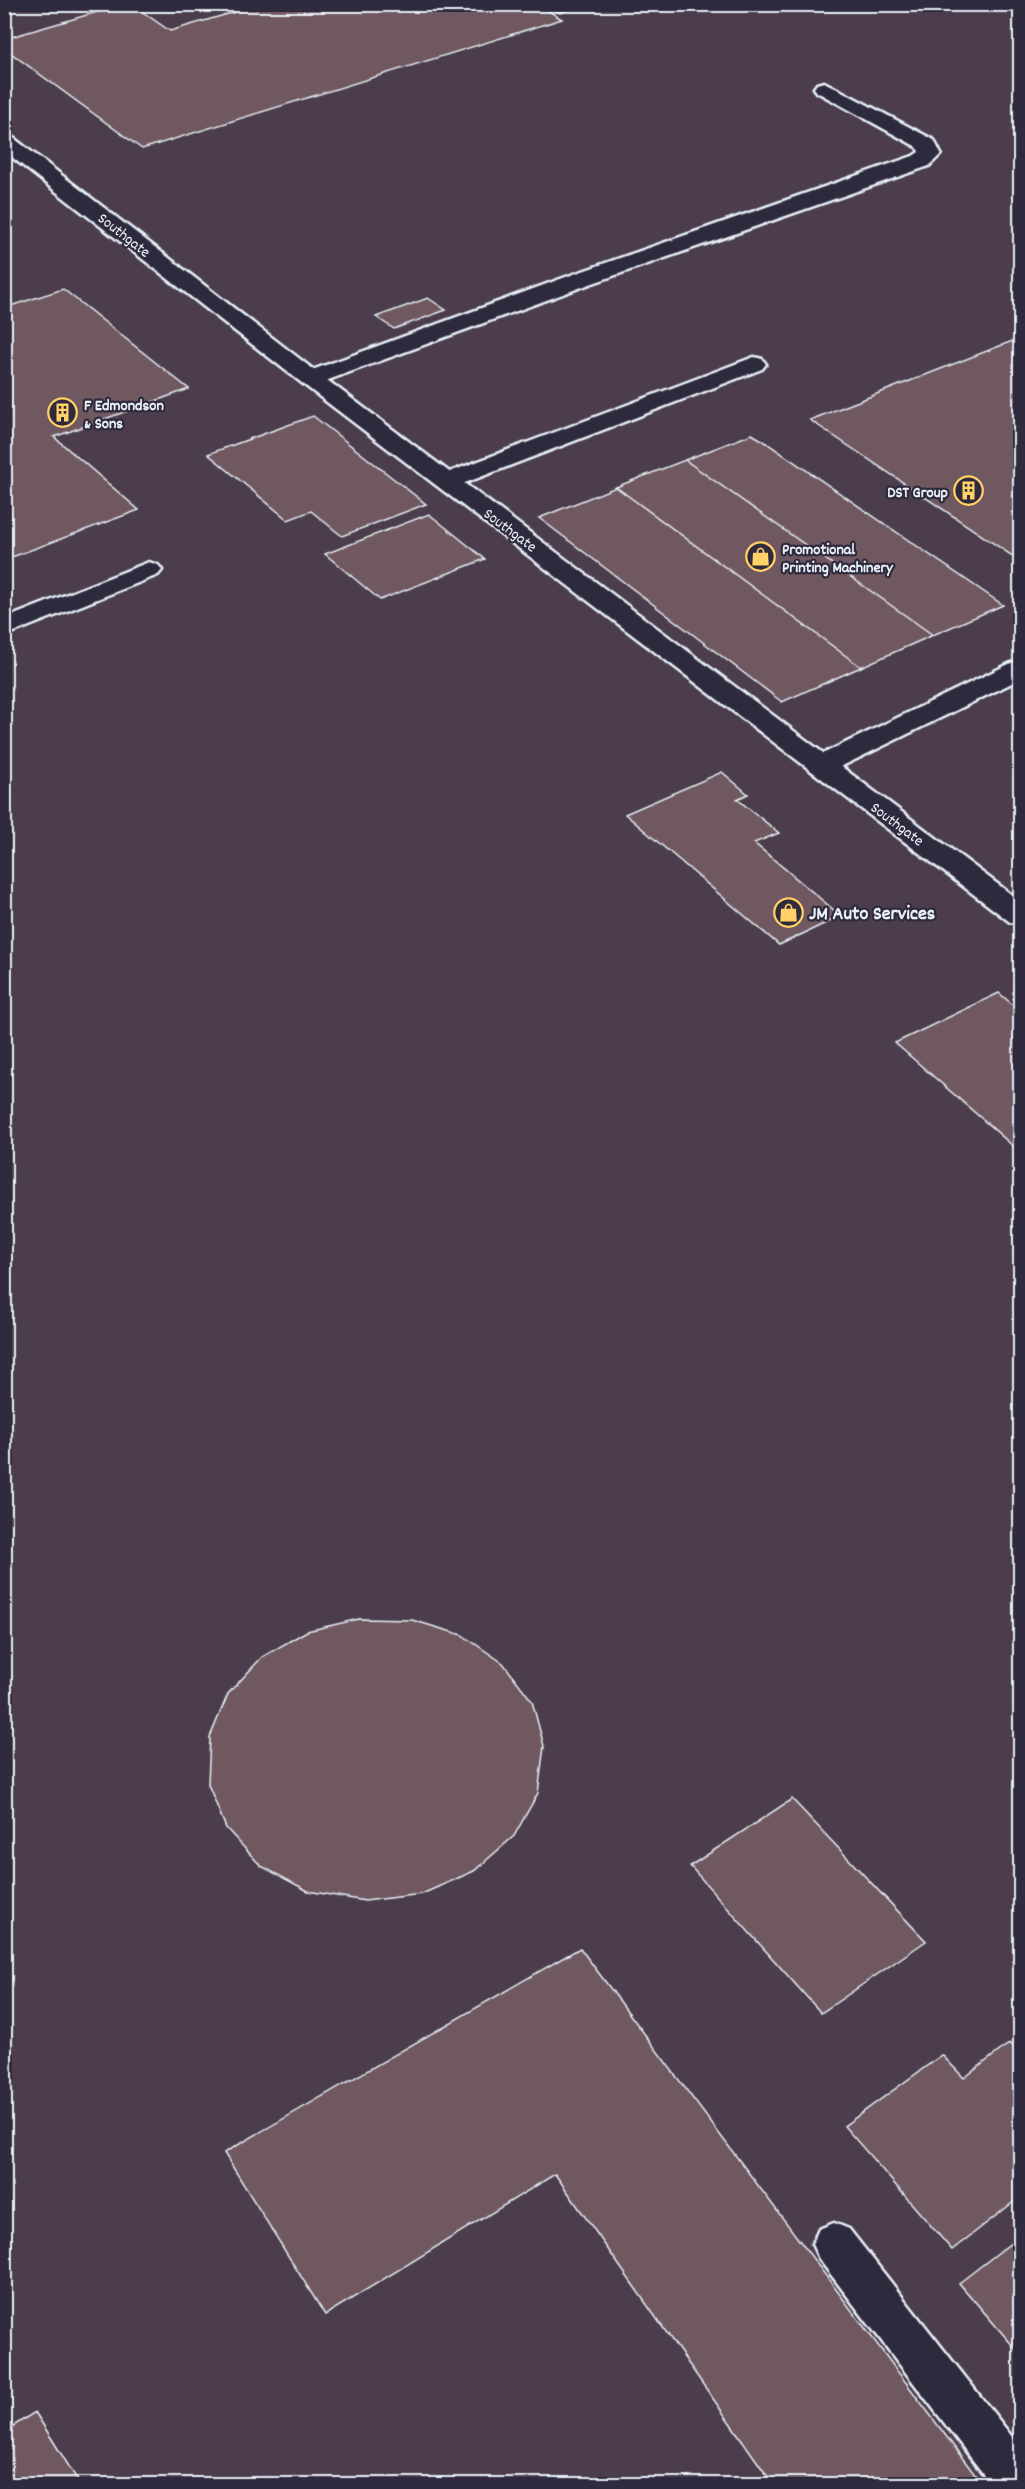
<svg xmlns="http://www.w3.org/2000/svg" width="1025" height="2489" viewBox="0 0 1025 2489" font-family="Dekko,sans-serif">
	<style>
		.built { fill: #4c3e4c }
		.building { fill: #705960; stroke: #e8f1f8; stroke-width: 1.5 }
		.lines { fill: none; stroke-linecap: round; stroke-linejoin: round }
		.service-casing { stroke: #e8f1f8; stroke-width: 5 }
		.minor-casing { stroke: #e8f1f8; stroke-width: 5 }
		.service { fill: #2f2a3d; fill-rule: evenodd }
		.minor { fill: #2f2a3d; fill-rule: evenodd }
		.labels { text-anchor: middle; stroke-width: 4.5; stroke-linejoin: round; paint-order: stroke }
		.far-street-label { font-size: 16px; fill: #e8f1f8; stroke: #2f2a3d }
		.far-poi-label { font-size: 16px; font-weight: bold; fill: #e8f1f8; stroke: #2f2a3d; text-anchor: start }
		.poi-label { font-size: 20px; font-weight: bold; fill: #e8f1f8; stroke: #2f2a3d; text-anchor: start }
	</style>
	<rect width="100%" height="100%" fill="#3c3344"/>
	<filter id="ink" filterUnits="userSpaceOnUse"><feTurbulence type="fractalNoise" baseFrequency=".0167" numOctaves="2"/><feDisplacementMap in="SourceGraphic" scale="12" xChannelSelector="R" yChannelSelector="G"/><feConvolveMatrix kernelMatrix="1 2 1 2 8 2 1 2 1" color-interpolation-filters="sRGB"/></filter>
	<g filter="url(#ink)">
		<path class="built" d="M 5,5 L 1020,5 L 1020,2484 L 5,2484 Z"/>
		<path class="building" d="M 125,4 L 131,4 L 170,31 L 262,4 L 537,4 L 562,19 L 142,149 L 4,48 L 4,39 Z
			M 547,4 L 587,4 L 560,13 Z
			M 63,289 L 189,389 L 54,437 L 139,510 L 4,560 L 4,308 Z
			M 428,298 L 446,310 L 394,329 L 376,317 Z
			M 1020,338 L 1020,561 L 810,420 Z
			M 313,416 L 426,504 L 342,536 L 311,511 L 288,520 L 208,454 Z
			M 752,434 L 762,440 L 1003,605 L 933,635 L 685,460 Z
			M 685,460 L 933,635 L 861,667 L 616,487 Z
			M 616,487 L 861,667 L 782,702 L 539,518 Z
			M 429,514 L 485,559 L 380,600 L 325,554 Z
			M 722,772 L 748,794 L 737,799 L 779,833 L 754,843 L 841,916 L 779,945 L 625,814 Z
			M 999,993 L 1020,1011 L 1020,1152 L 895,1043 Z
			M 359,1619 L 412,1620 L 462,1635 L 503,1663 L 532,1701 L 544,1746 L 538,1793 L 514,1836 L 474,1871 L 422,1894 L 365,1901 L 308,1891 L 261,1866 L 226,1828 L 208,1784 L 210,1737 L 228,1694 L 262,1657 L 307,1631 Z
			M 792,1799 L 926,1941 L 821,2013 L 690,1866 Z
			M 580,1948 L 982,2484 L 773,2484 L 555,2174 L 325,2315 L 224,2153 Z
			M 1010,2043 L 1020,2054 L 1020,2197 L 952,2250 L 844,2126 L 942,2055 L 964,2078 Z
			M 1020,2236 L 1020,2354 L 959,2283 Z
			M 35,2412 L 80,2484 L 4,2484 L 4,2432 Z"/>
		<g class="lines">
			<defs>
				<path id="service" d="M 824,82 L 934,140 L 941,154 L 929,166 L 590,284 L 320,383 L 312,385 L 304,383 L 300,378 L 304,373 L 574,274 L 913,156 L 919,152 L 917,147 L 817,92 L 814,88 L 817,84 Z
					M 754,357 L 762,359 L 766,364 L 762,369 L 457,486 L 448,488 L 439,486 L 436,481 L 439,476 Z
					M 149,562 L 158,565 L 162,570 L 158,575 L 4,636 L 4,619 Z
					M 1020,661 L 1020,679 L 832,771 L 822,773 L 812,771 L 808,765 L 812,759 L 1011,663 Z
					M 834,2223 L 849,2229 L 1020,2447 L 1020,2484 L 991,2484 L 819,2259 L 812,2244 L 819,2229 Z"/>
				<path id="minor" d="M 4,134 L 11,136 L 323,377 L 1020,901 L 1020,924 L 1010,922 L 307,387 L 4,151 Z"/>
			</defs>
			<use href="#service" class="service-casing"/>
			<use href="#minor" class="minor-casing"/>
			<use href="#service" class="service"/>
			<use href="#minor" class="minor"/>
		</g>
	</g>
	<defs>
		<symbol id="building-ring" viewBox="-11 -11 22 22"><circle r="9.5" fill="#2f2a3d" stroke="#ffd166" stroke-width="1.5"/><path d="M-4-6H4V6H1V3H-1V6H-4ZM-2.5-4.3h1.7v1.8h-1.7ZM.8-4.3h1.7v1.8H.8ZM-2.5-1h1.7V.8h-1.7ZM.8-1h1.7V.8H.8Z" fill="#ffd166"/></symbol>
		<symbol id="shop-ring" viewBox="-11 -11 22 22"><circle r="9.5" fill="#2f2a3d" stroke="#ffd166" stroke-width="1.5"/><path d="M-5-2.5h2.3a2.7 3.5 0 0 1 5.4 0H5L5.5 6h-11ZM-1.5-2.5h3a1.5 2.3 0 0 0-3 0Z" fill="#ffd166"/></symbol>
	</defs>
	<g fill-rule="evenodd">
		<use href="#building-ring" x="46" y="396" width="33" height="33"/>
		<use href="#building-ring" x="952" y="474" width="33" height="33"/>
		<use href="#shop-ring" x="744" y="540" width="33" height="33"/>
		<use href="#shop-ring" x="772" y="896" width="33" height="33"/>
	</g>
	<g class="labels">
		<g class="far-street-label">
			<text transform="translate(125 234) rotate(38)" y="6">Southgate</text>
			<text transform="translate(511 529) rotate(37)" y="6">Southgate</text>
			<text transform="translate(898 823) rotate(37)" y="6">Southgate</text>
		</g>
		<g class="far-poi-label">
			<text x="84" y="410">F Edmondson<tspan x="84" dy="18">&amp; Sons</tspan></text>
			<text x="948" y="497" text-anchor="end">DST Group</text>
			<text x="782" y="554">Promotional<tspan x="782" dy="18">Printing Machinery</tspan></text>
		</g>
		<g class="poi-label">
			<text x="809" y="919">JM Auto Services</text>
		</g>
	</g>
	<rect width="1025" height="2489" fill="none" stroke="#2f2a3d" stroke-width="24"/>
	<rect x="12" y="12" width="1001" height="2465" fill="none" stroke="#e8f1f8" stroke-width="2" filter="url(#ink)"/>
</svg>
